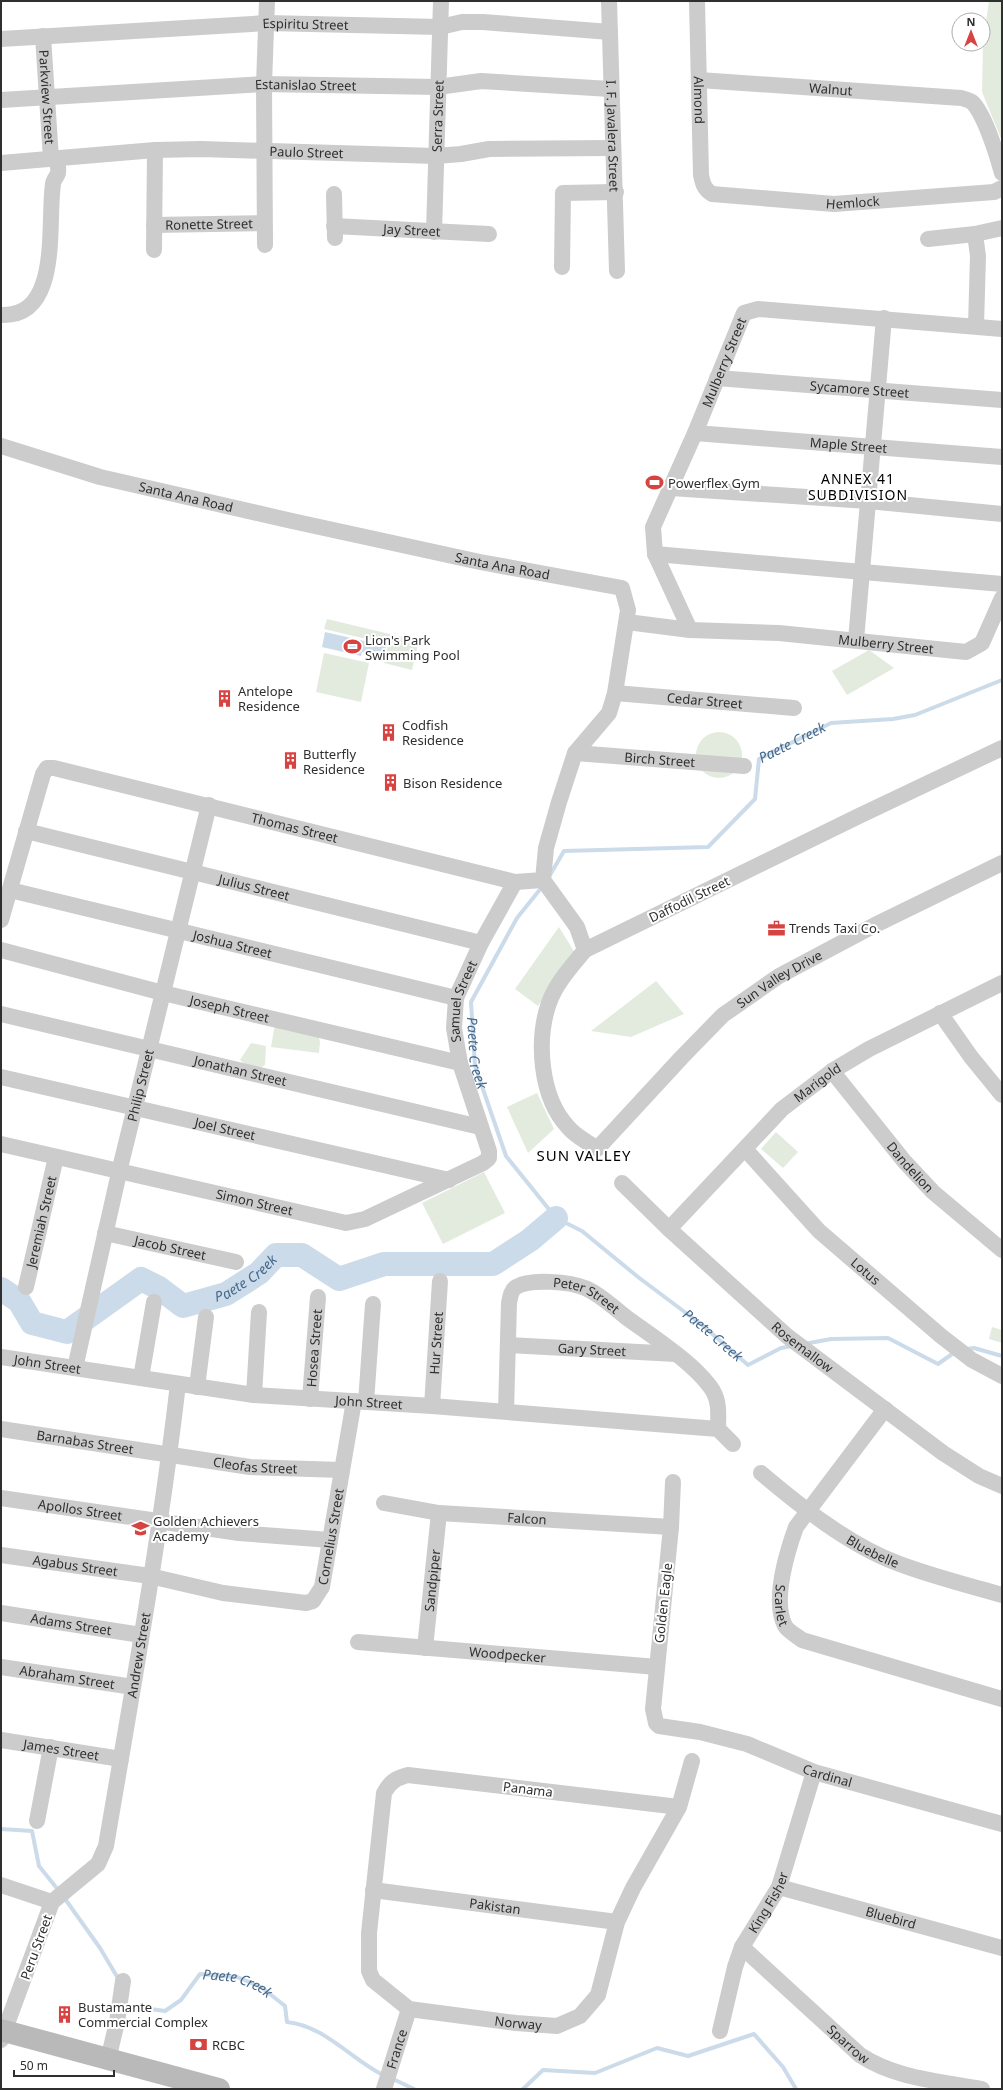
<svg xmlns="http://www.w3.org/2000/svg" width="1003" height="2090" viewBox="0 0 1003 2090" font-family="'Noto Sans',sans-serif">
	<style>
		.green { fill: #e3ebde }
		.water { fill: #ccdbe9 }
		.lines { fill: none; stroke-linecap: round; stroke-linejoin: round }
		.stream { stroke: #ccdbe9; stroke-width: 4 }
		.river { stroke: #ccdbe9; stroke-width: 24 }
		.minor { stroke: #ccc; stroke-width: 16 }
		.secondary { stroke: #b9b9b9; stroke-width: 22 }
		.labels { text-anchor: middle; stroke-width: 4; stroke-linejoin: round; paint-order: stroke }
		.street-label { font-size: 13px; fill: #2f2f2f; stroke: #fff }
		.poi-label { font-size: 13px; fill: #2f2f2f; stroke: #fff; text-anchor: start }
		.neighbourhood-label { font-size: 14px; letter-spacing: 1px; fill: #000; stroke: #fff }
		.water-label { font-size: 14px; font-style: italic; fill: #44688a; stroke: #fff }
		.quarter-label { font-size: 15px; letter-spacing: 1px; fill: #000; stroke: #fff }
	</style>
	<rect width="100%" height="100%" fill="#fff"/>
	<path class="green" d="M 989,1 L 1002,1 L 1002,141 L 982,92 L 983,43 Z
		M 327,619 L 419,641 L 412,670 L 384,663 L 388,644 L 324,629 Z
		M 869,650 L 894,668 L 847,695 L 832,671 Z
		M 324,653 L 369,663 L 361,702 L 316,692 Z
		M696 755a23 23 0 1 1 46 0a23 23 0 1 1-46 0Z
		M 559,927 L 575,953 L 538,1006 L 515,989 Z
		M 656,981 L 684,1014 L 631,1037 L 591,1031 Z
		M 275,1024 L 318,1034 L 320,1042 L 319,1053 L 271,1047 Z
		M 251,1043 L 266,1046 L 265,1065 L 259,1069 L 246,1065 L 240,1060 Z
		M 537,1093 L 554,1129 L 528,1153 L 507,1107 Z
		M 776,1132 L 798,1152 L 783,1168 L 761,1149 Z
		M 484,1172 L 505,1213 L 443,1244 L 422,1203 Z
		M 992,1327 L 1002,1330 L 1002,1343 L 989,1339 Z"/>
	<path class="water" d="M 325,632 L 386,646 L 384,657 L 362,652 L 361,656 L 322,647 Z"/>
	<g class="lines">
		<g class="stream">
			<path id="s1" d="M 550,875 L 564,851 L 708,847 L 755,799 L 759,759 L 831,723 L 893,719 L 915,715 L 1002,680"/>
			<path id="s2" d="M 542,887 L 517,918 L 471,1002 L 475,1066 L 506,1156 L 556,1218 L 582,1231 L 638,1277 L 702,1325 L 748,1365 L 781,1348 L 792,1346"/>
			<path d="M 804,1344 L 831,1339 L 888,1338 L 938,1364 L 955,1352"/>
			<path d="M 966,1349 L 974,1348 L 1002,1356"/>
			<path d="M 1,1829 L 32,1831 L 39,1866 L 59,1891"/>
			<path d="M 63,1896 L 100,1948 L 119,1980"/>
			<path id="s3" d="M 122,2005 L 165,2011 L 181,2000 L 200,1974 L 237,1977 L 261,1987 L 285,2006 L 287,2022 C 324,2026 349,2057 381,2074"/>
			<path d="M 393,2079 L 414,2089"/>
			<path d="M 523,2089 L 543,2070 L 595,2073 L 657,2048 L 688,2056 L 754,2034 L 783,2067 L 796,2089"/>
		</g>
		<path class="river" id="s4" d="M 1,1289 L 19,1301 L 32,1323 L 67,1332 L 141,1279 L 159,1288 L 183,1306 L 226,1294 L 259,1273 L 276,1255 L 302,1255 L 339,1279 L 384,1264 L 493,1264 L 530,1240 L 556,1218"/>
		<g class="minor">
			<path id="s5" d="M 609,1 L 617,271"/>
			<path id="s6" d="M 697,1 L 701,175 C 703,184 704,189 712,194 L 834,204 L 994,192 L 1002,188"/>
			<path id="s7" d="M 43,36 L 51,159"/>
			<path id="s8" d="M 1,39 L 267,23 L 440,27 L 462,22 L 483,22 L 610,32"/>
			<path id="s9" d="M 699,80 L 961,98 C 965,99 970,100 973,103 C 985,116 997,155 1002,173"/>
			<path id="s10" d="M 1,100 L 264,84 L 438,87 L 481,81 L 610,89"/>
			<path id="s11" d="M 1,163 L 155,150 L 201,149 L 436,156 L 461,154 L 489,149 L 612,148"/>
			<path d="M 334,194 L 335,238"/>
			<path id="s12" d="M 154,225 L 264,223"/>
			<path id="s13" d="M 334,226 L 489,234"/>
			<path id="s14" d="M 434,232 L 441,1"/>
			<path d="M 975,234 L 978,256 L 976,326"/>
			<path d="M 928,239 L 975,234 L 1002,228"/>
			<path d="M 265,245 L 264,84 L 267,1"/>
			<path d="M 154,250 L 155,150"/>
			<path d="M 562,267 L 563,193 L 616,192"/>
			<path d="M 1,315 C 62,318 47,223 53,184 C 53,180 57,177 58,173 C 59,169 57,162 57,158"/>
			<path id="s15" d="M 717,378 L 1002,400"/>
			<path id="s16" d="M 695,433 L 1002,457"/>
			<path id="s17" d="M 1,446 L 100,477 L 292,521 L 480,562 L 622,588 L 628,610 L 615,693 L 609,713 L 575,753 L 559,802 L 546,848 L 543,880 L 577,927 L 585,950"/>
			<path d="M 671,488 L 868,501 L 1002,514"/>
			<path d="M 655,554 L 1002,584"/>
			<path id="s18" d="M 627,622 L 690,630 L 779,633 L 966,652 L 982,643 L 1002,598"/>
			<path id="s19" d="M 690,630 L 655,554 L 653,527 L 695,433 L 744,313 L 758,309 L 1002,329"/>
			<path d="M 856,640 L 884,318"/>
			<path id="s20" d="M 615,693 L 794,708"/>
			<path id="s21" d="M 1002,748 L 861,815 L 585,950 C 572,966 556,983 549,1003 C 536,1040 540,1097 568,1127 C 575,1136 588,1142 597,1149 L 682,1057 L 723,1015 L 779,976 L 875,925 L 1002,863"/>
			<path id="s22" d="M 575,753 L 744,766"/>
			<path id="s23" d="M 26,831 L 481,943"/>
			<path id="s24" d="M 10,890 L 456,998"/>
			<path id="s25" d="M 1,920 L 43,774 L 47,768 L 54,768 L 515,882 L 543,880"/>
			<path id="s26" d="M 1,950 L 163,993 L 460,1063"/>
			<path d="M 940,1013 L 971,1057 L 1002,1095"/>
			<path id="s27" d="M 1,1014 L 480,1127"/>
			<path id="s28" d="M 832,1071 L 904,1161 L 933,1192 L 1002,1250"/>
			<path id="s29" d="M 1,1077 L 449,1180"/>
			<path id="s30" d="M 1,1144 L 346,1223 L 365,1219 L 483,1163 L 489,1158 L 489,1151 L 460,1063 L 454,1028 L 456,998 L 481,943 L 515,882"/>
			<path id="s31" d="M 745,1149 L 819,1231 L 941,1336 L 972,1360 L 1002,1376"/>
			<path id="s32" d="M 622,1183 L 669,1229 L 787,1336 L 943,1453 L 979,1476 L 1002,1486"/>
			<path id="s33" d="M 669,1229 L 782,1109 L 832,1071 L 869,1049 L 1002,983"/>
			<path id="s34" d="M 105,1233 L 236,1262"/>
			<path id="s35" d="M 26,1287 L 56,1157"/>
			<path id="s36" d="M 508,1345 L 676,1354"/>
			<path id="s37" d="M 1,1357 L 254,1395 L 432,1406 L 718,1429 L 733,1444"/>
			<path id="s38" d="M 75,1368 L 121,1164 L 209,805"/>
			<path d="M 141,1378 L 154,1302"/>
			<path d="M 197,1387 L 206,1317"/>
			<path d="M 254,1395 L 259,1312"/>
			<path id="s39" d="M 310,1399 L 318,1297"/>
			<path d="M 366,1402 L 373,1304"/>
			<path id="s40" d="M 432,1406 L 440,1281"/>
			<path id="s41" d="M 885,1409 L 796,1527 C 787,1552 772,1601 785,1626 C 788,1631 797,1636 802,1640 L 1002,1699"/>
			<path id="s42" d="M 506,1411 L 509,1303 C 510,1298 511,1290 516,1287 C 530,1278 571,1282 585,1288 C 600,1294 614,1308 627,1318 C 652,1336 697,1365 713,1391 C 720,1403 718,1416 718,1429"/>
			<path id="s43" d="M 1,1429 L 250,1467 L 342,1470"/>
			<path id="s44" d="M 761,1473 C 800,1506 849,1545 897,1563 C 931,1576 967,1585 1002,1595"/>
			<path id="s45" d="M 673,1482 L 671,1527 L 653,1709 L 656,1723 L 659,1726 L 700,1732 L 747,1744 L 814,1772 L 1002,1824"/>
			<path id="s46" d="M 1,1498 L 239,1533 L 330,1540"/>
			<path id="s47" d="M 384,1503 L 439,1513 L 671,1527"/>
			<path id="s48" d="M 1,1555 L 150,1576 L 223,1593 L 306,1603 L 313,1601 L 322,1587 L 354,1401"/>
			<path id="s49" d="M 1,1613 L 141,1635"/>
			<path id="s50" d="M 358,1642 L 657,1667"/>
			<path id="s51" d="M 425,1648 L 439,1513"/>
			<path id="s52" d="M 1,1667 L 133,1687"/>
			<path id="s53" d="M 1,1740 L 121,1759"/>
			<path id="s54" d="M 679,1807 L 408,1775 C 396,1778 390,1782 384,1793 L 369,1933 L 369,1971 L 373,1980 L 409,2009 L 516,2023 L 557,2026 L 580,2016 L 598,1995 L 617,1922 L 633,1888 L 679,1807 L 692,1761"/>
			<path d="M 37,1821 L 51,1747"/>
			<path d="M 1,1885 L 52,1902 L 1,2040"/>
			<path id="s55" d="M 779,1887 L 1002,1948"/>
			<path id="s56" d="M 373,1890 L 617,1922"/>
			<path id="s57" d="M 52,1902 L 98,1864 L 106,1846 C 132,1693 160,1539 178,1384"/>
			<path id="s58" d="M 742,1947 L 860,2055 C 896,2079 941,2081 982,2089"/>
			<path id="s59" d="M 720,2031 L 735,1967 L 742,1947 L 779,1887 L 814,1772"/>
			<path d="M 108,2060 L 117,2022 L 123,1981"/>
			<path id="s60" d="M 384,2089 L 409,2009"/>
		</g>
		<path class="secondary" d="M 1,2030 L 219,2089"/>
	</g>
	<defs>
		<symbol id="stadium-bare" viewBox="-9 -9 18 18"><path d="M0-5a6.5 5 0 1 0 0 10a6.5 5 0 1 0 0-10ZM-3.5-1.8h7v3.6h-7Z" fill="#d64341" stroke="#fff" stroke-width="2.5" paint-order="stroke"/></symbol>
		<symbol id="building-bare" viewBox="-9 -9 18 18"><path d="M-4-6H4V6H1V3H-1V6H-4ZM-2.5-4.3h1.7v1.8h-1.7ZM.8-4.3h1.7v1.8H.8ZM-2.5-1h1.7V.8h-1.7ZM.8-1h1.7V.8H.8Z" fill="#d64341" stroke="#fff" stroke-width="2.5" paint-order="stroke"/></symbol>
		<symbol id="office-bare" viewBox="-9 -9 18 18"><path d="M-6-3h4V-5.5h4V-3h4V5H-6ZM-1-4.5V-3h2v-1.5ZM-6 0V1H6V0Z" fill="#d64341" stroke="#fff" stroke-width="2.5" paint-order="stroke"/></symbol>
		<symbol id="school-bare" viewBox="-9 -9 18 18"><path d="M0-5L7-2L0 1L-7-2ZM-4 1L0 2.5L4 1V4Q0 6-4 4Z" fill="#d64341" stroke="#fff" stroke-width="2.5" paint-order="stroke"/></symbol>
		<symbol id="bank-bare" viewBox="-9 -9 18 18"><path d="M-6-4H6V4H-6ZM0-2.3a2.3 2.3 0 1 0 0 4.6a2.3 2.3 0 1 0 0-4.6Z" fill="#d64341" stroke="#fff" stroke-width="2.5" paint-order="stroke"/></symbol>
	</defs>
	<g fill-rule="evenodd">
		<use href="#stadium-bare" x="642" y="470" width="25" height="25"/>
		<use href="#stadium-bare" x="340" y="634" width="25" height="25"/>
		<use href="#building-bare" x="212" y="686" width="25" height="25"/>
		<use href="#building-bare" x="376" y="720" width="25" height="25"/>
		<use href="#building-bare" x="278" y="748" width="25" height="25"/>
		<use href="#building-bare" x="378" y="770" width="25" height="25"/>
		<use href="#office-bare" x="764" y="916" width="25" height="25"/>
		<use href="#school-bare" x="128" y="1516" width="25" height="25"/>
		<use href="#building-bare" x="52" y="2002" width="25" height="25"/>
		<use href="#bank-bare" x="186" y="2032" width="25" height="25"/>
	</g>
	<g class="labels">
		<g class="street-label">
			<text dy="5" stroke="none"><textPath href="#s8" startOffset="305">Espiritu Street</textPath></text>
			<text dy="5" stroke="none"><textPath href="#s10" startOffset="305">Estanislao Street</textPath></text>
			<text dy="5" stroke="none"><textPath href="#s9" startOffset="132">Walnut</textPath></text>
			<text dy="5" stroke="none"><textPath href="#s7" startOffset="61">Parkview Street</textPath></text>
			<text dy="5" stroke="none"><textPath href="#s6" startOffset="99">Almond</textPath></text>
			<text dy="5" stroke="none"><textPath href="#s14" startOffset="116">Serra Street</textPath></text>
			<text dy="5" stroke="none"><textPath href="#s5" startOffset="135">I. F. Javalera Street</textPath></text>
			<text dy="5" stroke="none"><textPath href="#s11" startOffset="306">Paulo Street</textPath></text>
			<text dy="5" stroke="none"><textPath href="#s6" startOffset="338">Hemlock</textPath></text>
			<text dy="5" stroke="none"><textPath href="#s12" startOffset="55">Ronette Street</textPath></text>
			<text dy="5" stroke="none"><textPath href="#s13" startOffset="78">Jay Street</textPath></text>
			<text dy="5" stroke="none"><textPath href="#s19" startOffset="290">Mulberry Street</textPath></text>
			<text dy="5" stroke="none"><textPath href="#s15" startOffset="143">Sycamore Street</textPath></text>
			<text dy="5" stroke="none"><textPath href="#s16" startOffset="154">Maple Street</textPath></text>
			<text dy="5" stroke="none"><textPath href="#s17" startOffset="192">Santa Ana Road</textPath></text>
			<text dy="5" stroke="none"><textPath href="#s17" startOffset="516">Santa Ana Road</textPath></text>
			<text dy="5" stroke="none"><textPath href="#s18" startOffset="260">Mulberry Street</textPath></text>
			<text dy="5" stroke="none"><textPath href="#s20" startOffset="90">Cedar Street</textPath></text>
			<text dy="5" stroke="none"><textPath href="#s22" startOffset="85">Birch Street</textPath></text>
			<text dy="5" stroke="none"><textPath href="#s25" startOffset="414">Thomas Street</textPath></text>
			<text dy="5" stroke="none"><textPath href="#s23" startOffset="235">Julius Street</textPath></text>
			<text transform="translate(689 899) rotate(-26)" y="5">Daffodil Street</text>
			<text dy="5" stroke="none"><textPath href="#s24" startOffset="229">Joshua Street</textPath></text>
			<text dy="5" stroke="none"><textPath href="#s21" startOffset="946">Sun Valley Drive</textPath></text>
			<text dy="5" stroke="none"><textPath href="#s30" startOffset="675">Samuel Street</textPath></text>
			<text dy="5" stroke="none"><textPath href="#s26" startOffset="236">Joseph Street</textPath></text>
			<text dy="5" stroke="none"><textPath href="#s27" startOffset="246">Jonathan Street</textPath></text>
			<text dy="5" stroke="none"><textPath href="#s33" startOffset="209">Marigold</textPath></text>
			<text dy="5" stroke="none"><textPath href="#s38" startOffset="290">Philip Street</textPath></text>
			<text dy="5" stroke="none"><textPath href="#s29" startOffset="230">Joel Street</textPath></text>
			<text dy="5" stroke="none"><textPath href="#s28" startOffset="124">Dandelion</textPath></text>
			<text dy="5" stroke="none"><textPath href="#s30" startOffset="260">Simon Street</textPath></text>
			<text dy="5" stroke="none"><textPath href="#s35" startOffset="67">Jeremiah Street</textPath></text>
			<text dy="5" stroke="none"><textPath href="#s34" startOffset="67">Jacob Street</textPath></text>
			<text dy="5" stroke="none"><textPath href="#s31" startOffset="172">Lotus</textPath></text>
			<text dy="5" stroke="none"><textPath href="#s42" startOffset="200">Peter Street</textPath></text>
			<text dy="5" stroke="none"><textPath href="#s40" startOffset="63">Hur Street</textPath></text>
			<text dy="5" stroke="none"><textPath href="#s32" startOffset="244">Rosemallow</textPath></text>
			<text dy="5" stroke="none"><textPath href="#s39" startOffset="51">Hosea Street</textPath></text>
			<text dy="5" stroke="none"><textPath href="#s36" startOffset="84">Gary Street</textPath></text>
			<text dy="5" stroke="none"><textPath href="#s37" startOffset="47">John Street</textPath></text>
			<text dy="5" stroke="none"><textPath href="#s37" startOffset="371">John Street</textPath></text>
			<text dy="5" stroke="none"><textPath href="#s43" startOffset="85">Barnabas Street</textPath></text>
			<text dy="5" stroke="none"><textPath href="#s43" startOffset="257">Cleofas Street</textPath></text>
			<text dy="5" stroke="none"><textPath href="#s46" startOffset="80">Apollos Street</textPath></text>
			<text dy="5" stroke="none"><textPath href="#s47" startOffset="144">Falcon</textPath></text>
			<text dy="5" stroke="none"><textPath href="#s48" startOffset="384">Cornelius Street</textPath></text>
			<text dy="5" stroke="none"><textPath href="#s44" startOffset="137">Bluebelle</textPath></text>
			<text dy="5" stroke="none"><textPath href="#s48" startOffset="75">Agabus Street</textPath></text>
			<text dy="5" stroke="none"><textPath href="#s51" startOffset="68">Sandpiper</textPath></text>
			<text transform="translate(663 1603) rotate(-84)" y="5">Golden Eagle</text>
			<text dy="5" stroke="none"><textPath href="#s41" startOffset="228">Scarlet</textPath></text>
			<text dy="5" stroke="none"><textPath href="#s49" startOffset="71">Adams Street</textPath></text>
			<text dy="5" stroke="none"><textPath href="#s50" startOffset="150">Woodpecker</textPath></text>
			<text dy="5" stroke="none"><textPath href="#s57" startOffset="273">Andrew Street</textPath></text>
			<text dy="5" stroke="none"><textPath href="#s52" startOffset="67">Abraham Street</textPath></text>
			<text dy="5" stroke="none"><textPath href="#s53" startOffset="61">James Street</textPath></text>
			<text dy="5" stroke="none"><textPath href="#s45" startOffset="423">Cardinal</textPath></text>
			<text transform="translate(528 1789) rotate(7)" y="5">Panama</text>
			<text dy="5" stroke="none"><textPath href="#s59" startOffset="139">King Fisher</textPath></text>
			<text dy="5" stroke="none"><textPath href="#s56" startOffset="123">Pakistan</textPath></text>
			<text dy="5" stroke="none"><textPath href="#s55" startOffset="116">Bluebird</textPath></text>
			<text transform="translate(36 1947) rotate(-70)" y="5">Peru Street</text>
			<text dy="5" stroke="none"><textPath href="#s54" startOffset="649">Norway</textPath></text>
			<text dy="5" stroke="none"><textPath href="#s58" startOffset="144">Sparrow</textPath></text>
			<text dy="5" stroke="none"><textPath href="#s60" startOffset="42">France</textPath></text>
		</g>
		<g class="poi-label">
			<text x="668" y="488">Powerflex Gym</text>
			<text x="365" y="645">Lion's Park<tspan x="365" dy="15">Swimming Pool</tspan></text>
			<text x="238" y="696">Antelope<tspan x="238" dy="15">Residence</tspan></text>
			<text x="402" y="730">Codfish<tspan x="402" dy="15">Residence</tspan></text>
			<text x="303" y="759">Butterfly<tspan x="303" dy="15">Residence</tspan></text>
			<text x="403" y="788">Bison Residence</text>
			<text x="789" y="933">Trends Taxi Co.</text>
			<text x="153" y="1526">Golden Achievers<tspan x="153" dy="15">Academy</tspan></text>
			<text x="78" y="2012">Bustamante<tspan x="78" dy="15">Commercial Complex</tspan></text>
			<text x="212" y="2050">RCBC</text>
		</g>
		<g class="neighbourhood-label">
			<text x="858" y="484">ANNEX 41<tspan x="858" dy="16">SUBDIVISION</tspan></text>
		</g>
		<g class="water-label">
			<text dy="5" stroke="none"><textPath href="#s1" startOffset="316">Paete Creek</textPath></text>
			<text dy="5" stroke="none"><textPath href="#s2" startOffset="187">Paete Creek</textPath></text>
			<text dy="5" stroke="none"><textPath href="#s4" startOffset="294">Paete Creek</textPath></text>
			<text dy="5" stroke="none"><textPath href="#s2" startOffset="571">Paete Creek</textPath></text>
			<text dy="5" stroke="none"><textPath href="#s3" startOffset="134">Paete Creek</textPath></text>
		</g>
		<g class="quarter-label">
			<text x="584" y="1161">SUN VALLEY</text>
		</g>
	</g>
	<rect width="1003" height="2090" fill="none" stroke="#2f2f2f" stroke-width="4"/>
	<g transform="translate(971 32)"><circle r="19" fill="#ffffff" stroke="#acacac"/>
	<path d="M0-3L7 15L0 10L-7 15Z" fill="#d64341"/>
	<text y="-6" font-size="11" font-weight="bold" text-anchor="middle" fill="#2f2f2f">N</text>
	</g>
	<path d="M14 2070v6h100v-6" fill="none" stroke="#2f2f2f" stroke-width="2"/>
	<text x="20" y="2070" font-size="12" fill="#2f2f2f" stroke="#ffffff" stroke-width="3" paint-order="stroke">50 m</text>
</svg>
